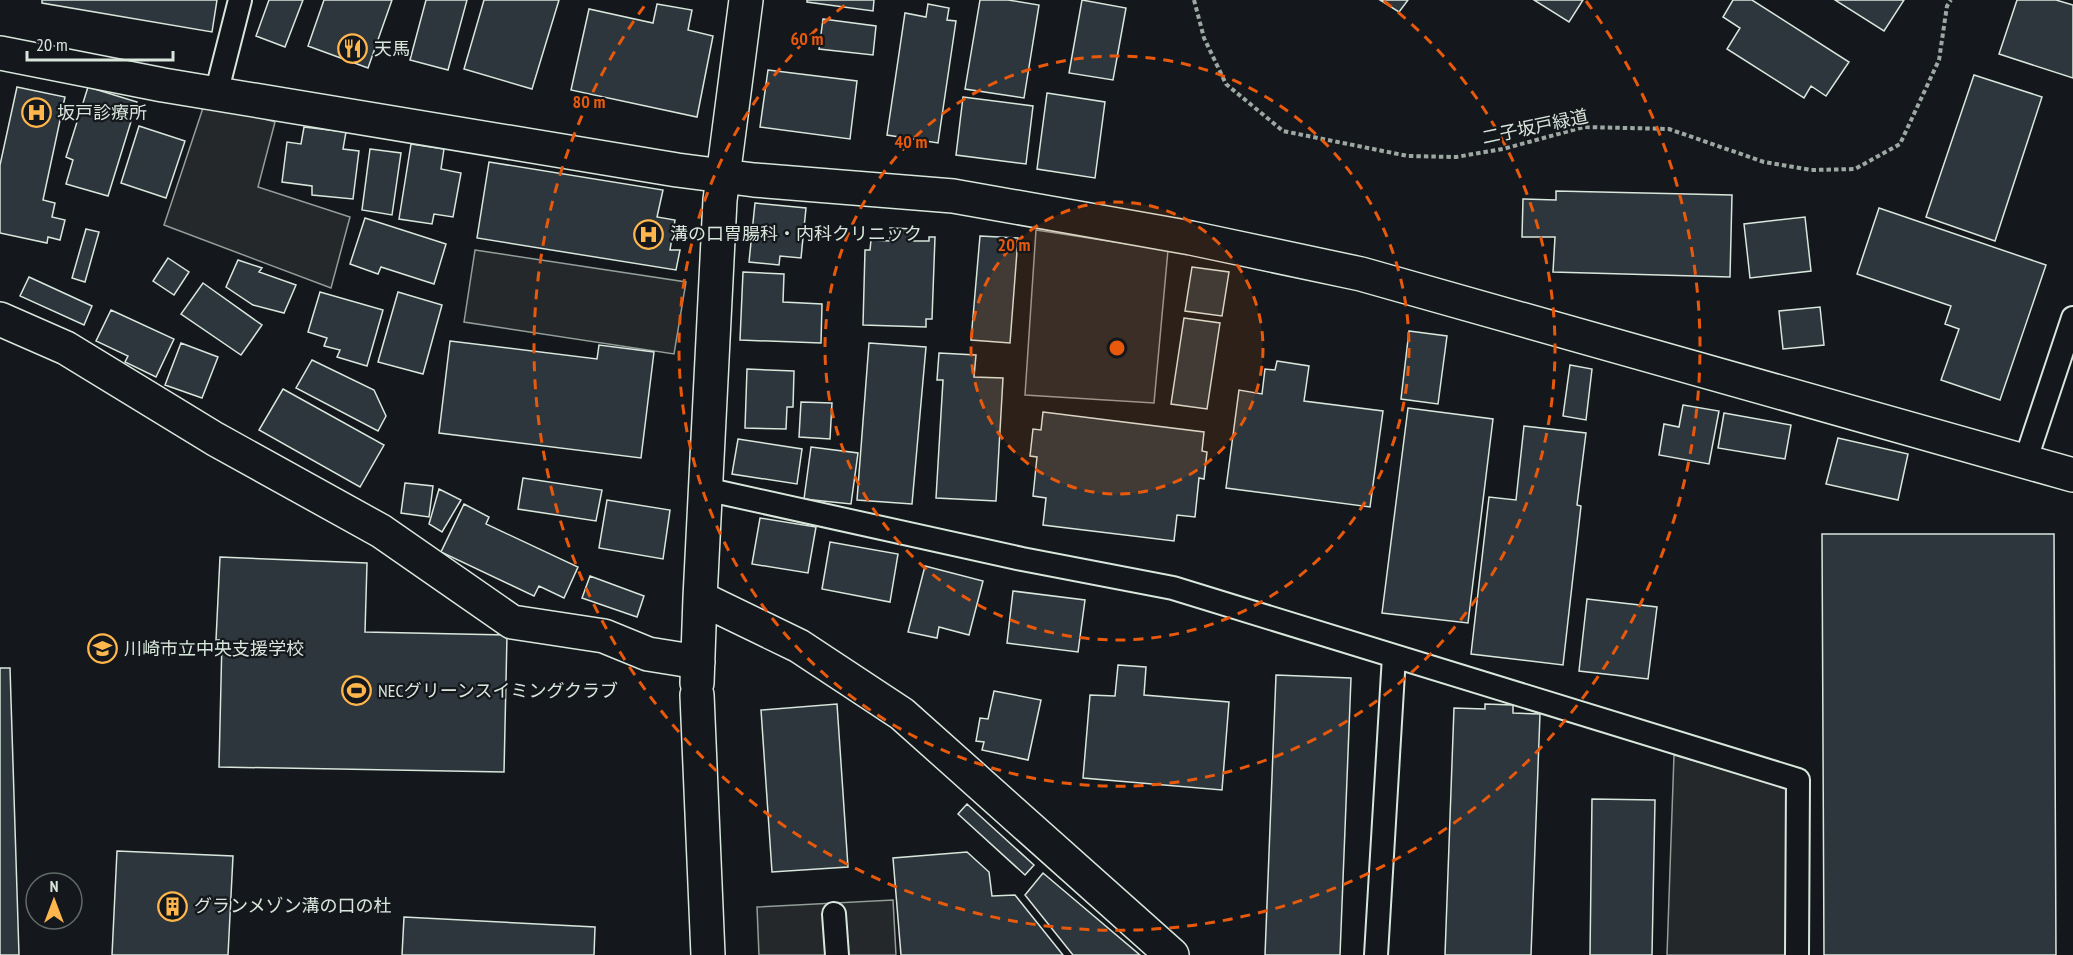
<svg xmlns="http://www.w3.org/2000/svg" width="2073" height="955" viewBox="0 0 2073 955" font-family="'PT Sans Narrow','Noto Sans JP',sans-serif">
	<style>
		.parking { fill: #24282b; stroke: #939e99; stroke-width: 1.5 }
		.building { fill: #2c363c; stroke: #d8e6dc; stroke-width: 1.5 }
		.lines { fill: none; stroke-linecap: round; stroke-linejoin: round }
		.lane-casing { stroke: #d8e6dc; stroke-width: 26 }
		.street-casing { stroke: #d8e6dc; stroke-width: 36 }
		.secondary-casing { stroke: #d8e6dc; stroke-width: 36 }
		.path { stroke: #9da8a2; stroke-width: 4; stroke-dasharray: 4.5 3; stroke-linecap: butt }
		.lane { stroke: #14181c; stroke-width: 22 }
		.street { stroke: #14181c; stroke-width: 33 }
		.secondary { stroke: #14181c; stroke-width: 33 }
		.ring { fill: none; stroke: #e8590c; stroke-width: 3; stroke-dasharray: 10 8 }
		.labels { text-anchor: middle; stroke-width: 4.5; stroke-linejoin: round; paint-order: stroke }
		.poi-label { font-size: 18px; fill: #d8e6dc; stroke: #14181c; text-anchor: start }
		.street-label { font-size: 18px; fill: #d8e6dc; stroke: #14181c }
		.centre { fill: #e8590c; stroke: #14181c; stroke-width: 3 }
		.ring-label { font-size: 18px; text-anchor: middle; font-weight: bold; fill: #e8590c; stroke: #14181c; stroke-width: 4.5; stroke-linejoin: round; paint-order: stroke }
	</style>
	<rect width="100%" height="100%" fill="#14181c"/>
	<path class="parking" d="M 205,102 L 275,122 L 258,187 L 350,217 L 331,288 L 164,225 Z
		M 1036,230 L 1168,250 L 1154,403 L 1025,395 Z
		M 475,250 L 686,282 L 674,354 L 464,322 Z
		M 1674,755 L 1791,789 L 1788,955 L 1667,955 Z
		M 893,900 L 896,955 L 759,955 L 757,907 Z"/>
	<path class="building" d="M 42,0 L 217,0 L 212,32 L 42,3 Z
		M 269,0 L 303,0 L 285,47 L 256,36 Z
		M 324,0 L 392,0 L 368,68 L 308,46 Z
		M 426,0 L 467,0 L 448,70 L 410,60 Z
		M 484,0 L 559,0 L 532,89 L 464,69 Z
		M 807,0 L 874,0 L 873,11 L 807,2 Z
		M 980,0 L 1008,0 L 1039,5 L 1024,98 L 965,89 Z
		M 1082,0 L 1126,8 L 1113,80 L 1069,73 Z
		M 1380,0 L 1408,0 L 1399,12 Z
		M 1534,0 L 1583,0 L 1569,22 Z
		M 1733,0 L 1752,0 L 1849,62 L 1826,96 L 1811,86 L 1804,98 L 1727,49 L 1740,28 L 1723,17 Z
		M 1835,0 L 1904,0 L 1884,31 Z
		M 2017,0 L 2056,0 L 2073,5 L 2073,78 L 1999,54 Z
		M 657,4 L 692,10 L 688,30 L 713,36 L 697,117 L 571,90 L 589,9 L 653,23 Z
		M 928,4 L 949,8 L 947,20 L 956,21 L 938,143 L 887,135 L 905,13 L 926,17 Z
		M 823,19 L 876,26 L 873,55 L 819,49 Z
		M 768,70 L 857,81 L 850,139 L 760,127 Z
		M 1974,75 L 2042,97 L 1995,241 L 1926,217 Z
		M 17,87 L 65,97 L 43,200 L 55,203 L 52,217 L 65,220 L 60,240 L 48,237 L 47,243 L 0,233 L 0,165 Z
		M 88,87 L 137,102 L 108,196 L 66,184 L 73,160 L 66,157 Z
		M 1047,93 L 1105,102 L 1095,178 L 1037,169 Z
		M 963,97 L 1033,106 L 1026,164 L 956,155 Z
		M 139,126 L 185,141 L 166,198 L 121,183 Z
		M 304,127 L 346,132 L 343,149 L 359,151 L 353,199 L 312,195 L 312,186 L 282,182 L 287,142 L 301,144 Z
		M 411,144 L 444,149 L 441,169 L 461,173 L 453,217 L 434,214 L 432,224 L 399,219 Z
		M 370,149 L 401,153 L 392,215 L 362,210 Z
		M 489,162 L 663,190 L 657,217 L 675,220 L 670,250 L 680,250 L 676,270 L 477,238 Z
		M 1556,191 L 1732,195 L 1730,277 L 1553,272 L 1555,237 L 1522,237 L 1523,199 L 1556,200 Z
		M 755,203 L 806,208 L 801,258 L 780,256 L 779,265 L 749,262 Z
		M 1879,208 L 2046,265 L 2000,400 L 1941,380 L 1959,329 L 1945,324 L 1951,306 L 1857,274 Z
		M 1805,217 L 1811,271 L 1750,278 L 1744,224 Z
		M 365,218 L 446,244 L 434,284 L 381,267 L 378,274 L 350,264 Z
		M 890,228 L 915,229 L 914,241 L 929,241 L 929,237 L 935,237 L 932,319 L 926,319 L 926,327 L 863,325 L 865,250 L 870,250 L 871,240 L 890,241 Z
		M 86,229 L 99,232 L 85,282 L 72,278 Z
		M 980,236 L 1018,238 L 1010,343 L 971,340 Z
		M 168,258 L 189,272 L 174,295 L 153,281 Z
		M 238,260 L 262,268 L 259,272 L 296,285 L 284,313 L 253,305 L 226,287 Z
		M 1192,267 L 1229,272 L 1222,316 L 1185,311 Z
		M 743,272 L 784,274 L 783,302 L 822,304 L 821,343 L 740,340 Z
		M 29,277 L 92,306 L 84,325 L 20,296 Z
		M 203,283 L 262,325 L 241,355 L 181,314 Z
		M 320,292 L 383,310 L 367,366 L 337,357 L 340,350 L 324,346 L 327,338 L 308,332 Z
		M 398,292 L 442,305 L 423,374 L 378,362 Z
		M 1820,307 L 1824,345 L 1783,349 L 1779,311 Z
		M 111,310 L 174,339 L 156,377 L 125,362 L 128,356 L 96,341 Z
		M 1184,318 L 1220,323 L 1207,409 L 1171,404 Z
		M 1409,331 L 1447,336 L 1438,404 L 1401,399 Z
		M 450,341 L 597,359 L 599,345 L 654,352 L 641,458 L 439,433 Z
		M 181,343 L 218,357 L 202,398 L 165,385 Z
		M 869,343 L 926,347 L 912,504 L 857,500 Z
		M 939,353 L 976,355 L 974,377 L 1003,378 L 996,501 L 936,498 L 943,380 L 937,380 Z
		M 312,360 L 374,390 L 386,416 L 378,431 L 296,388 Z
		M 1277,361 L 1309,366 L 1304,401 L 1383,411 L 1370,507 L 1226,488 L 1239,390 L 1262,394 L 1265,369 L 1275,370 Z
		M 1570,365 L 1592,369 L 1586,420 L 1563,416 Z
		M 747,369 L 794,371 L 793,407 L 787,407 L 786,429 L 745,428 Z
		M 283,389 L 384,445 L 360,487 L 259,430 Z
		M 801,402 L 832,403 L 830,439 L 799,437 Z
		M 1683,405 L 1719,411 L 1709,464 L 1659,455 L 1664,424 L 1679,427 Z
		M 1408,408 L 1493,419 L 1468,623 L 1382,613 Z
		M 1043,412 L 1204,432 L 1202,451 L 1207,452 L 1204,479 L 1199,478 L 1195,517 L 1177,515 L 1174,541 L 1043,525 L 1046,498 L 1033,496 L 1037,457 L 1030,456 L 1033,429 L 1041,430 Z
		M 1724,413 L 1791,425 L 1785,459 L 1718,448 Z
		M 1524,426 L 1586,433 L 1577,505 L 1581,506 L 1563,665 L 1471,654 L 1489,497 L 1516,500 Z
		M 1838,438 L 1908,454 L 1898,500 L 1826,484 Z
		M 738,439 L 802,449 L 797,484 L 732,474 Z
		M 811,447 L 858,453 L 851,504 L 804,499 Z
		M 523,478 L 602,490 L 596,521 L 518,509 Z
		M 405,483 L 433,486 L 429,517 L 401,513 Z
		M 439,489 L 461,500 L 442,532 L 429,524 Z
		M 607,500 L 670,510 L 663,559 L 599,548 Z
		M 464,504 L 489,517 L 486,524 L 578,567 L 564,598 L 539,586 L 534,596 L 441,552 Z
		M 760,518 L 816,527 L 808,573 L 752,564 Z
		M 1822,534 L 2054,534 L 2056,955 L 1824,955 Z
		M 830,542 L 898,554 L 890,602 L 822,589 Z
		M 220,557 L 367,563 L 365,632 L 507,635 L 504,772 L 219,767 L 222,640 L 216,640 Z
		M 925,566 L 983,581 L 969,635 L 939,627 L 937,638 L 908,632 Z
		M 590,576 L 644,596 L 637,617 L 582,598 Z
		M 1013,591 L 1085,600 L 1078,652 L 1007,643 Z
		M 1587,599 L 1657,607 L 1648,679 L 1579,671 Z
		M 1118,665 L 1146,667 L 1144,695 L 1229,702 L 1222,790 L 1083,778 L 1090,695 L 1115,696 Z
		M 0,668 L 10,668 L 19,955 L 0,955 Z
		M 1276,675 L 1351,678 L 1340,955 L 1265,955 Z
		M 994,691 L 1041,700 L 1028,760 L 982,750 L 984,742 L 976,741 L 980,718 L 988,719 Z
		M 837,704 L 848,867 L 772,872 L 761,710 Z
		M 1485,704 L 1513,705 L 1513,713 L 1540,714 L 1531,955 L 1445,955 L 1454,708 L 1485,709 Z
		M 1592,799 L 1655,800 L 1652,955 L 1590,955 Z
		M 967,804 L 1034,865 L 1025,875 L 958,814 Z
		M 117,851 L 233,856 L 228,955 L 112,955 Z
		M 967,852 L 989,872 L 992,896 L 1015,895 L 1063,955 L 901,955 L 893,858 Z
		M 1043,873 L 1140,955 L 1073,955 L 1025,895 Z
		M 404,917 L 595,927 L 594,955 L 402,955 Z"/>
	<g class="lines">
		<defs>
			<path id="lane" d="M 216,94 L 240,0
				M 2025,462 L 2073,318
				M 705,489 L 1022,559 L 1173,588 L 1798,780 L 1797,955
				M 834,914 L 837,955
				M 1376,955 L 1394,656"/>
			<path id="street" d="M 0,53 L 163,85 L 677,170 L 754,180 L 953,196 L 1191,238 L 1361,274 L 2073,475
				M 0,319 L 66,348 L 215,439 L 381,531 L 512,622 L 604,636 L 648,654 L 698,662
				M 700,598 L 799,646 L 902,714 L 1172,955
				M 697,683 L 700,598 L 720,200 L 746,0"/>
			<path id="secondary" d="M 697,695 L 708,955"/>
		</defs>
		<use href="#lane" class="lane-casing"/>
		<use href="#street" class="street-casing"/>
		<use href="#secondary" class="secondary-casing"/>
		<path class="path" d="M 1194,0 L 1204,38 L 1226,84 L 1283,131 L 1408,156 L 1456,157 L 1503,149 L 1584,127 L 1669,129 L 1764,162 L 1811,170 L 1855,169 L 1900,144 L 1939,60 L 1947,6 L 1951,0"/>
		<use href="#lane" class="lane"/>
		<use href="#street" class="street"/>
		<use href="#secondary" class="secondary"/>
	</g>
	<circle cx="1117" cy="348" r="146" fill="#e8590c" fill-opacity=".12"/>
	<g class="ring">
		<circle cx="1117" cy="348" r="146"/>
		<circle cx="1117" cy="348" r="292"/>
		<path d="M1384 1A438 438 0 1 1 850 1"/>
		<path d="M1586 1A583 583 0 1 1 648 1"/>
	</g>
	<defs>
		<symbol id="restaurant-ring" viewBox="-11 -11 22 22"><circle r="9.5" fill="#14181c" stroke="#ffb74d" stroke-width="1.5"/><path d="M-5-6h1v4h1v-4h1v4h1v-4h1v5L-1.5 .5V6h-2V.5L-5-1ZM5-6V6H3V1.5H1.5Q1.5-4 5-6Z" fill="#ffb74d"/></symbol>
		<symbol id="hospital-ring" viewBox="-11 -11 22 22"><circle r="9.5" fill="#14181c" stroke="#ffb74d" stroke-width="1.5"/><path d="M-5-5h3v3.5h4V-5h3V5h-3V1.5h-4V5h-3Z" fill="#ffb74d"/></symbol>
		<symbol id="school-ring" viewBox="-11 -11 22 22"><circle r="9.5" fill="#14181c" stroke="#ffb74d" stroke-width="1.5"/><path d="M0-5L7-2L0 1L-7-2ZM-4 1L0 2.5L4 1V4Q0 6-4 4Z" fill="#ffb74d"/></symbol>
		<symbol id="stadium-ring" viewBox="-11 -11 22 22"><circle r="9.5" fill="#14181c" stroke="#ffb74d" stroke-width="1.5"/><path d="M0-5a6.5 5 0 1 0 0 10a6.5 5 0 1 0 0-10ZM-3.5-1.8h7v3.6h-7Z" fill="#ffb74d"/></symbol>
		<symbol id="building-ring" viewBox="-11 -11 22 22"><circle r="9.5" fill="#14181c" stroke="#ffb74d" stroke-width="1.5"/><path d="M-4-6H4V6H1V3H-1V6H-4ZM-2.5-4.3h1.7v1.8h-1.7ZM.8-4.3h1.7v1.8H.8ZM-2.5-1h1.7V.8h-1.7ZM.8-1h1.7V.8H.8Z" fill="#ffb74d"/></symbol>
	</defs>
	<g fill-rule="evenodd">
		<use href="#restaurant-ring" x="336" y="32" width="33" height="33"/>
		<use href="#hospital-ring" x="20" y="96" width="33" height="33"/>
		<use href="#hospital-ring" x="632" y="218" width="33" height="33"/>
		<use href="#school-ring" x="86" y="632" width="33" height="33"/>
		<use href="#stadium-ring" x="340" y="674" width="33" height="33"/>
		<use href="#building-ring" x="156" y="890" width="33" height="33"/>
	</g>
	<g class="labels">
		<g class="poi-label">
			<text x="374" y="55">天馬</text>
			<text x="57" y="119">坂戸診療所</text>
			<text x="670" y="240">溝の口胃腸科・内科クリニック</text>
			<text x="124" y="655">川崎市立中央支援学校</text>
			<text x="378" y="697">NECグリーンスイミングクラブ</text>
			<text x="194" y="912">グランメゾン溝の口の杜</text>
		</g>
		<g class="street-label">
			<text transform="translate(1535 127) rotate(-12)" y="6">二子坂戸緑道</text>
		</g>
	</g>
	<circle cx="1117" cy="348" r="9" class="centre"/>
	<g class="ring-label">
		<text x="807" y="45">60 m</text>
		<text x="589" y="108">80 m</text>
		<text x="911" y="148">40 m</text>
		<text x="1014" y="251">20 m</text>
	</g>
	<g transform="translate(54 901)"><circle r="28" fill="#14181c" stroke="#626a69" stroke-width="1.5"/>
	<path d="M0-4.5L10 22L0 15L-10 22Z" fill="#ffb74d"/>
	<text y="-9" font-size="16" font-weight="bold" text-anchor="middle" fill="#d8e6dc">N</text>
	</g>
	<path d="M27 51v9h146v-9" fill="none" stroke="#d8e6dc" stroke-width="3"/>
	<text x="36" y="51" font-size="18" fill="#d8e6dc" stroke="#14181c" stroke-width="4.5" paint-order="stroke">20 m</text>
</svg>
